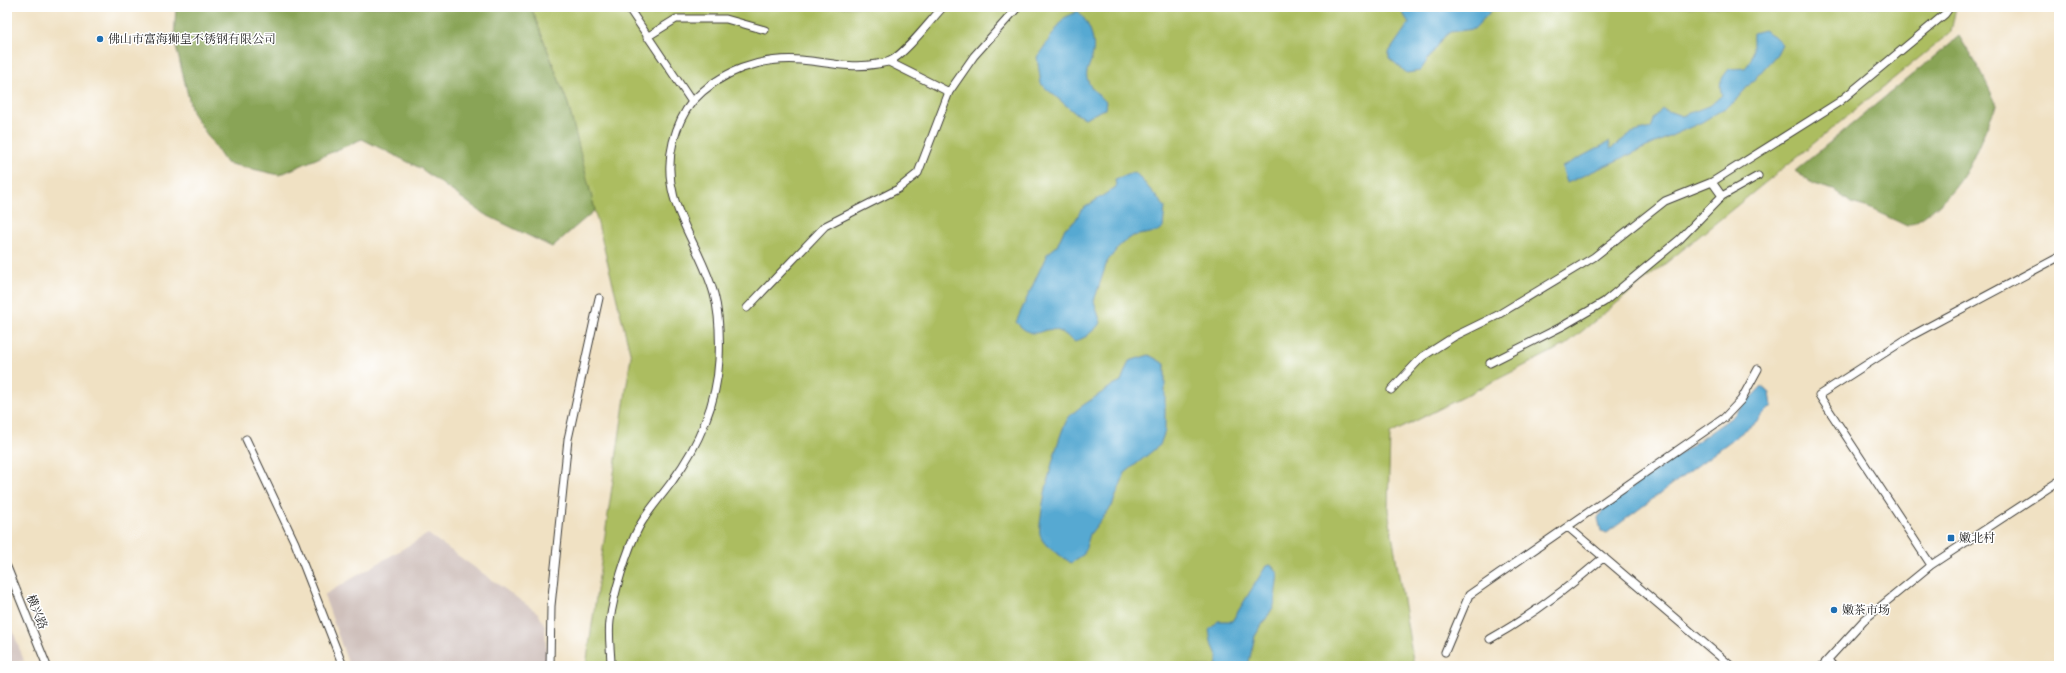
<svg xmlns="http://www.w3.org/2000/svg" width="2066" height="673" viewBox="0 0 2066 673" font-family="'Libre Bodoni','Noto Serif SC',serif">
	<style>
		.industrial { fill: #cfc0bb }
		.green { fill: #acbd60; stroke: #646c3e }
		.forest { fill: #89a456; stroke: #526039 }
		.water { fill: #57a9d2; stroke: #3a6277 }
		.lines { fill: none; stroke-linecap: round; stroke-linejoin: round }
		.street-casing { stroke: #3c3a35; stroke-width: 9 }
		.street { stroke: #fff; stroke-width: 7 }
		.poi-dot { fill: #1f6fb2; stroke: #fff; stroke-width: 1.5 }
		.labels { text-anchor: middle; stroke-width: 3; stroke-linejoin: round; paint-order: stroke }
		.poi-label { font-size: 12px; fill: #1c1c1c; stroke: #fff; text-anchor: start }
		.street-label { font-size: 12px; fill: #1c1c1c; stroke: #fff }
	</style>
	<rect width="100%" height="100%" fill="#fff"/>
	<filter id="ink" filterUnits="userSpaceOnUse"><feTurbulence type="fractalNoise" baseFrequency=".025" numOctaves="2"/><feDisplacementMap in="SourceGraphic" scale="8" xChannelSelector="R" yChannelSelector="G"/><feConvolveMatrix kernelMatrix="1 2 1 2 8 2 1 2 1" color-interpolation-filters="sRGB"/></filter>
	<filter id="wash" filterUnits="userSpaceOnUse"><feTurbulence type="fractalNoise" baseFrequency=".012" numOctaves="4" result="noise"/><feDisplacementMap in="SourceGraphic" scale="16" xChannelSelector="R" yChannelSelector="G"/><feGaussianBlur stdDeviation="0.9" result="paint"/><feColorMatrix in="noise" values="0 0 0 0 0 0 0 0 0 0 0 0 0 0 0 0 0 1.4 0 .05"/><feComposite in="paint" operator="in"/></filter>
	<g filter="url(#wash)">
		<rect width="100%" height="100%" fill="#f0e1c3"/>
		<path class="industrial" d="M 428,534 L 538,613 L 545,626 L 547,666 L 349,666 L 324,595 Z
			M 7,615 L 24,661 L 7,663 Z"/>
		<path class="green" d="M 531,7 L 1956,7 L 1951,32 L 1565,345 L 1390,434 L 1388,510 L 1414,666 L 586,666 L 631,356 L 568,104 Z"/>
		<path class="forest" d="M 176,7 L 531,7 L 568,104 L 595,210 L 552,247 L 484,214 L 420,168 L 362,139 L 279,175 L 226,163 L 192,112 L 174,38 Z
			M 1959,36 L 1981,72 L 1997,105 C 1985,127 1977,154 1964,175 C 1951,196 1929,216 1907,226 L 1869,208 L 1851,203 L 1834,190 L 1813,184 L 1795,171 Z"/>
		<path class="water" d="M 1399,7 L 1495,7 L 1474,29 L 1450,32 L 1443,38 L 1420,71 L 1407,73 L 1389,58 L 1389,52 L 1409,23 Z
			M 1078,11 C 1089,23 1097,40 1092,57 C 1090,66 1084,72 1088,81 C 1090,89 1101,96 1106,102 L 1105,109 L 1085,118 L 1075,113 L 1041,84 L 1037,57 L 1064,18 Z
			M 1764,30 L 1774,36 L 1782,44 L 1777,54 L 1733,103 L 1702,122 L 1567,183 L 1562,167 L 1609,142 L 1611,149 L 1631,133 L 1651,128 L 1655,117 L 1662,109 L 1682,116 L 1711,105 L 1722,95 C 1718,83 1721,79 1729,69 L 1745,68 C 1756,57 1752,47 1753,33 Z
			M 1135,172 L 1165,207 L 1163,228 L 1156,232 L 1133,236 L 1120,245 L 1107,262 L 1094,301 L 1101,323 L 1087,336 L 1075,342 C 1070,338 1064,333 1059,331 C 1040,324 1037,345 1016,322 L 1047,254 L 1057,246 L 1065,228 L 1075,221 L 1081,210 L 1116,187 L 1115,179 Z
			M 1149,355 L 1165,364 L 1165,431 L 1160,445 L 1125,473 L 1112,506 L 1090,534 L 1084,554 L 1071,563 C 1062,556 1043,547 1040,535 C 1037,518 1058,430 1069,417 C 1078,407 1101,394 1113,385 L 1121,381 L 1129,361 Z
			M 1762,386 L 1770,393 L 1772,406 L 1756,422 L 1607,533 L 1601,531 L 1598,518 L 1605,506 L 1732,417 Z
			M 1271,565 L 1278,573 L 1274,606 L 1255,636 L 1248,666 L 1216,666 L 1218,657 L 1211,642 L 1209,630 L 1218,621 L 1232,621 L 1266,566 Z"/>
	</g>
	<g filter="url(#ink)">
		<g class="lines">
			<defs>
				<path id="street" d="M 628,7 L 692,102
					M 647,37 L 676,19 L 726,19 L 765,30
					M 889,62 L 949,92
					M 1722,196 L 1758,176
					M 747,308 L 825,226 L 898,189 L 918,173 L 949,92 L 974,56 L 1018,7
					M 1490,363 L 1561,327 L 1604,302 L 1680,239 L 1722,196 L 1712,182
					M 1391,390 L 1422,357 L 1455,336 L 1496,316 L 1594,257 L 1665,201 L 1712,182 L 1839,102 L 1945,14 L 1950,7
					M 246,439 L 295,543 L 343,666
					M 1568,527 L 1731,666
					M 1931,565 L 1819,395 L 1911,336 L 2059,257
					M 7,567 L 47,666
					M 1490,639 C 1531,616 1568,588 1604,557
					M 1445,652 L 1469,595 L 1724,418 L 1741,400 L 1758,369
					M 1828,660 L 1833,666
					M 550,666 L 551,606 L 568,439 L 599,298
					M 611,666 C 611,651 608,636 610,621 C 613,596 627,549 639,527 C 648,510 662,496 673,480 C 698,446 717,403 719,360 C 720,338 720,316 714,294 C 699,240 658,202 673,142 C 677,127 682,114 692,102 C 720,71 760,57 801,60 C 827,62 850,69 877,64 C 881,63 886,63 890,61 C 906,53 930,21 943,7
					M 1822,666 L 1864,620 L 1931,565 L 2059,481"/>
			</defs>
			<use href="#street" class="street-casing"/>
			<use href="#street" class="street"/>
		</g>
	</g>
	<g class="poi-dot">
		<circle cx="100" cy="39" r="4"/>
		<rect x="1947" y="534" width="8" height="8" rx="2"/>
		<circle cx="1834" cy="610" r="4"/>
	</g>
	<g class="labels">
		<g class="poi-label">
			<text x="108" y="43">佛山市富海狮皇不锈钢有限公司</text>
			<text x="1959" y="542">嫩北村</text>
			<text x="1842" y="614">嫩茶市场</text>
		</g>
		<g class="street-label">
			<text transform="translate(37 612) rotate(68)" y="4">横兴路</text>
		</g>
	</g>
	<rect width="2066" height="673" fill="none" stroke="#fff" stroke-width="24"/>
</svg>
